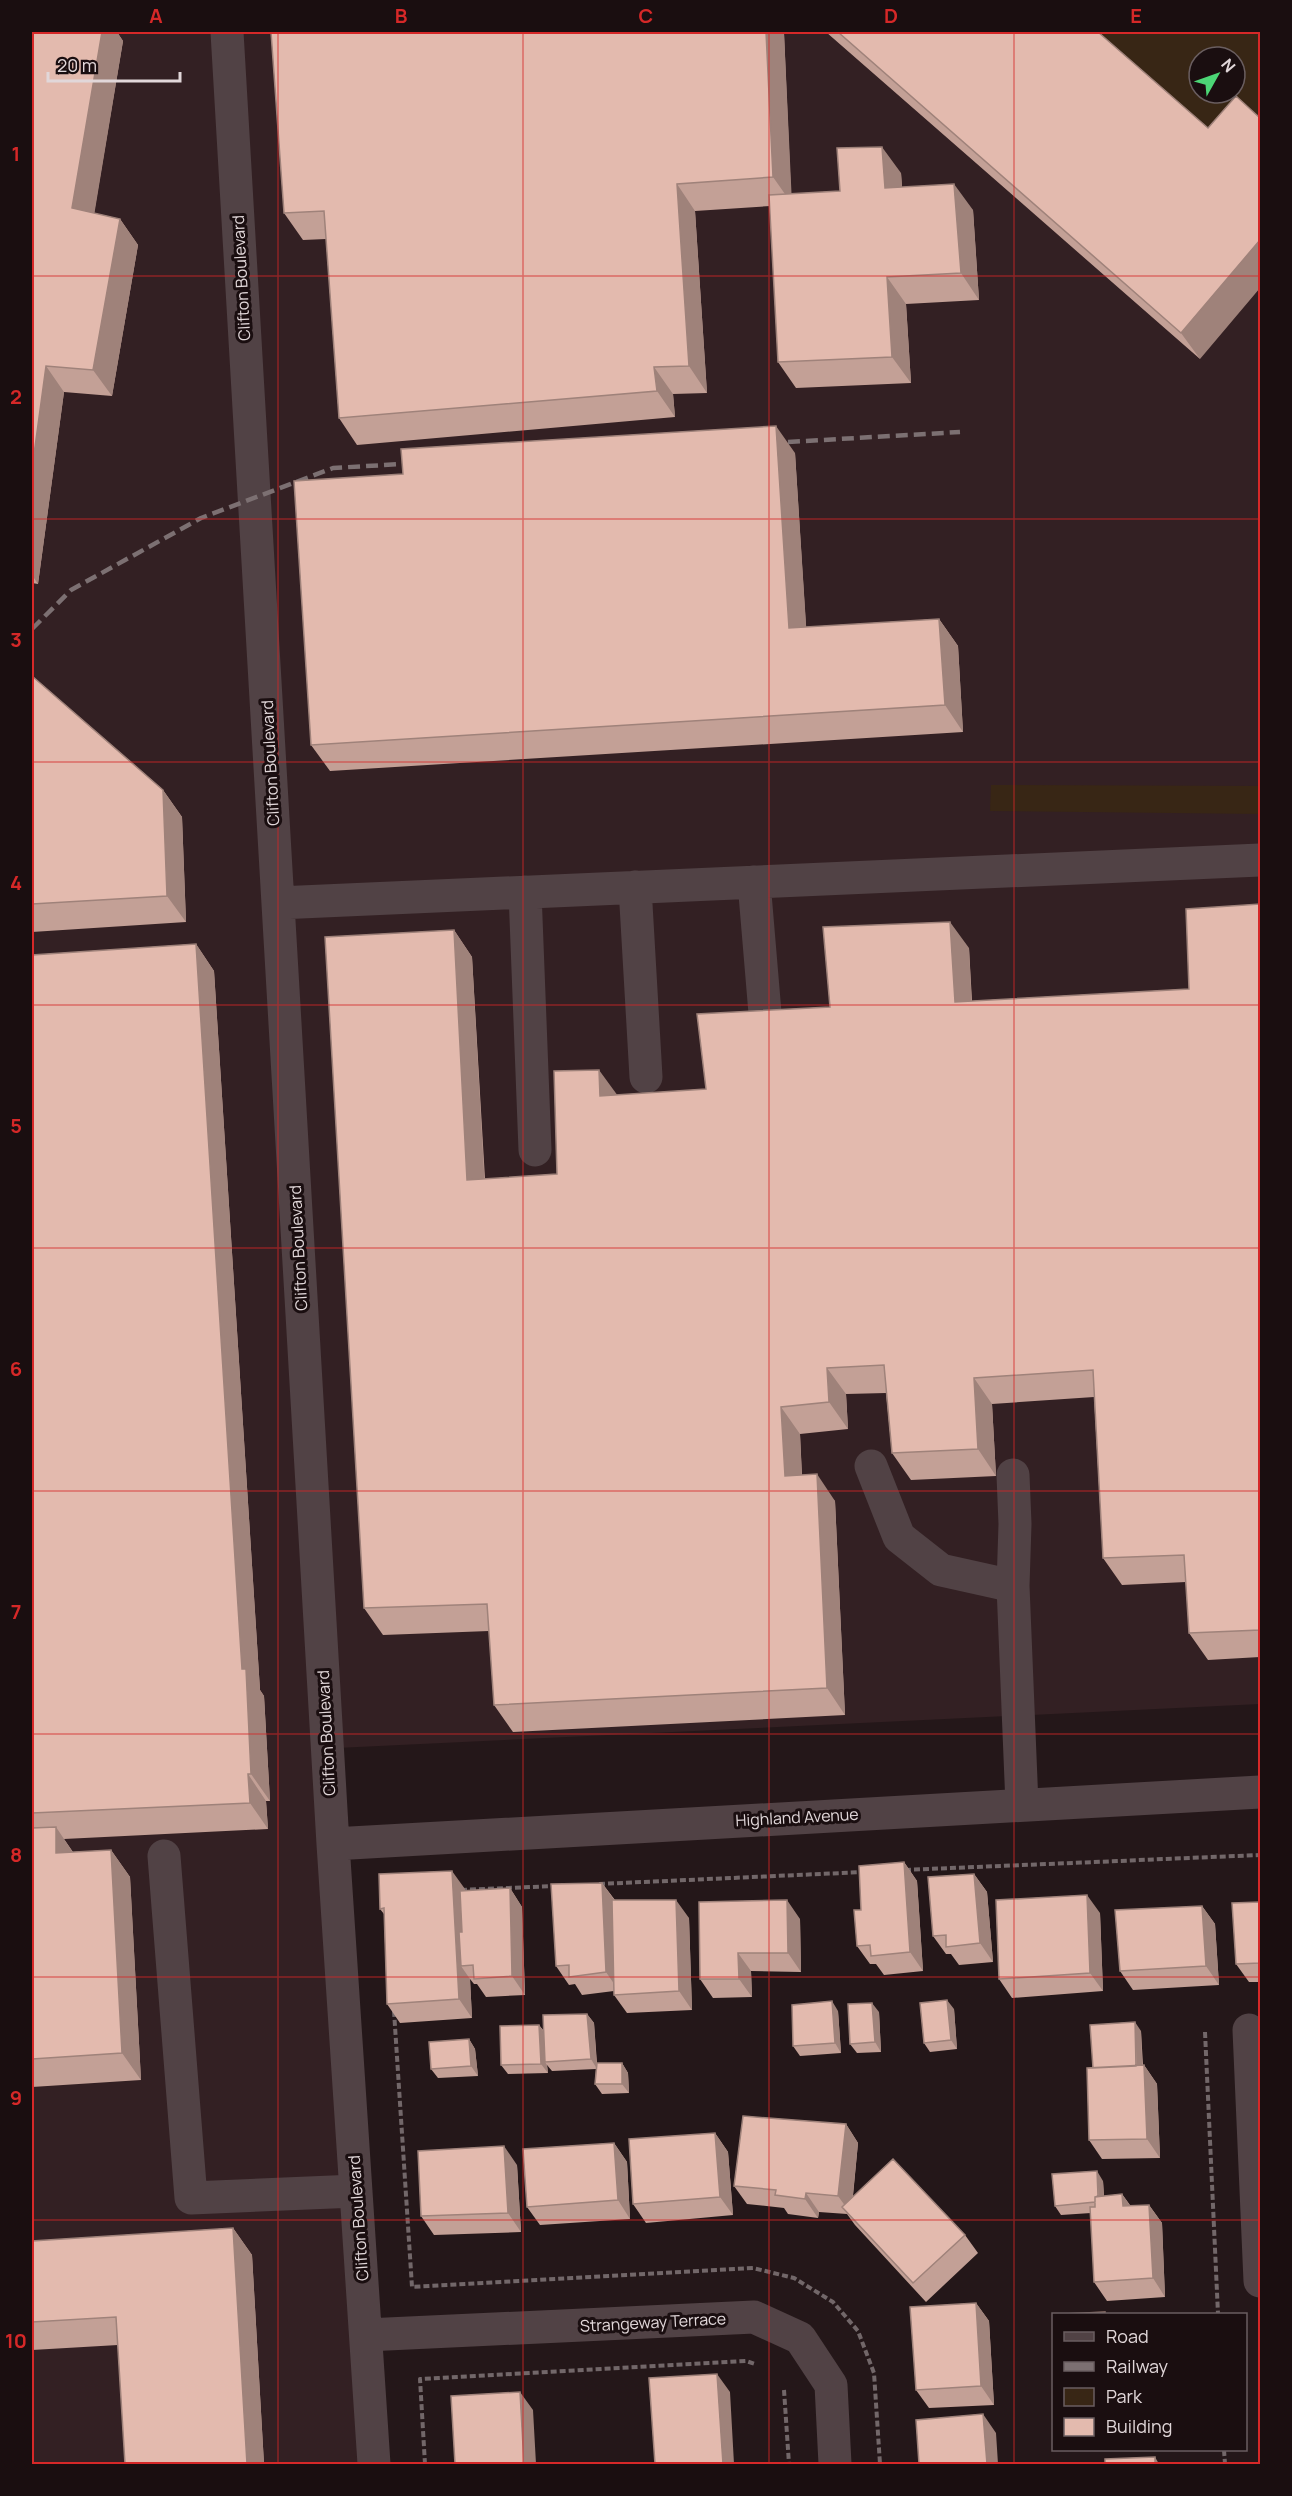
<svg xmlns="http://www.w3.org/2000/svg" width="1292" height="2496" viewBox="0 0 1292 2496" font-family="Manrope,sans-serif">
	<style>
		.built { fill: #332023; fill-rule: evenodd }
		.green { fill: #382615; fill-rule: evenodd }
		.lines { fill: none; stroke-linecap: round; stroke-linejoin: round }
		.path { stroke: #726769; stroke-width: 4; stroke-dasharray: 6 3; stroke-linecap: butt }
		.minor { stroke: #514245; stroke-width: 33 }
		.rail { stroke: #7c7072; stroke-width: 4.5; stroke-dasharray: 12 6; stroke-linecap: butt }
		.wall { fill: #c3a096 }
		.shaded-wall { fill: #9f827a }
		.building { fill: #e3baae; stroke: #9f827a; stroke-width: 1.5 }
		.grid { fill: none; stroke: #d62828; stroke-width: 1.5; stroke-opacity: 0.55 }
		.labels { text-anchor: middle; stroke-width: 6; stroke-linejoin: round; paint-order: stroke }
		.street-label { font-size: 16px; fill: #e1d7d9; stroke: #1a0e10 }
		.neatline { fill: none; stroke: #d62828; stroke-width: 2 }
		.grid-label { font-size: 20px; text-anchor: middle; font-weight: bold; fill: #d62828 }
	</style>
	<rect width="100%" height="100%" fill="#241719"/>
	<path class="built" d="M 32,32 L 1260,32 L 1260,1704 L 316,1749 L 362,2464 L 32,2464 ZM 1199,57 L 1235,57 L 1235,93 L 1199,93 Z"/>
	<path class="green" d="M 1086,32 L 1260,32 L 1260,128 L 1227,154 ZM 1199,57 L 1235,57 L 1235,93 L 1199,93 Z
		M 991,785 L 1260,786 L 1260,814 L 990,811 Z"/>
	<g class="lines">
		<path class="path" d="M 905,1870 L 1260,1855
			M 599,1884 L 864,1872
			M 461,1890 L 555,1886
			M 394,2011 L 412,2287 L 753,2268 L 794,2278 L 833,2302 L 858,2331 L 874,2373 L 880,2464
			M 1205,2032 L 1218,2314
			M 784,2390 L 789,2464
			M 1224,2450 L 1225,2464
			M 425,2464 L 420,2379 L 746,2361 L 755,2364"/>
		<path class="minor" d="M 227,32 L 333,1844 L 374,2464
			M 754,882 L 765,1013
			M 635,887 L 646,1077
			M 525,892 L 535,1150
			M 278,903 L 1260,860
			M 871,1466 L 899,1537 L 941,1570 L 1013,1586 L 1022,1805
			M 1013,1586 L 1015,1524 L 1013,1475
			M 333,1844 L 1260,1792
			M 164,1856 L 191,2198 L 356,2191
			M 1249,2030 L 1260,2281
			M 366,2335 L 754,2317 L 800,2338 L 831,2385 L 835,2464"/>
		<path class="rail" d="M 770,443 L 960,432
			M 32,629 L 71,590 L 201,518 L 333,468 L 419,463"/>
	</g>
	<path class="wall" d="M 32,32 L 117,32 L 123,41 L 94,213 L 120,219 L 138,245 L 112,396 L 64,392 L 38,584 L 32,583 Z
		M 766,32 L 782,32 L 784,33 L 791,194 L 840,191 L 901,173 L 902,187 L 973,210 L 979,300 L 906,304 L 911,383 L 796,388 L 778,362 L 770,206 L 695,211 L 707,393 L 673,394 L 675,417 L 357,445 L 339,418 L 326,239 L 303,240 L 284,213 Z
		M 826,32 L 1098,32 L 1200,359 Z
		M 795,453 L 806,627 L 939,619 L 958,646 L 963,732 L 330,771 L 311,745 Z
		M 32,676 L 163,790 L 182,817 L 186,922 L 32,932 Z
		M 1260,904 L 1260,1657 L 1208,1660 L 1189,1633 L 1186,1582 L 1122,1585 L 1103,1558 L 1094,1397 L 992,1404 L 996,1476 L 911,1480 L 892,1453 L 886,1393 L 846,1394 L 848,1429 L 800,1434 L 802,1475 L 835,1501 L 845,1715 L 513,1732 L 494,1705 L 489,1631 L 383,1635 L 364,1608 L 454,930 L 472,957 L 485,1179 L 557,1174 L 617,1095 L 706,1089 L 830,1007 L 969,948 L 972,1001 L 1189,989 Z
		M 196,944 L 214,971 L 260,1690 L 264,1696 L 270,1801 L 266,1801 L 268,1829 L 64,1839 L 73,1852 L 111,1850 L 130,1877 L 141,2080 L 32,2087 L 32,955 Z
		M 904,1862 L 917,1881 L 923,1971 L 884,1975 L 876,1964 L 870,1964 L 857,1946 L 861,1910 Z
		M 974,1874 L 987,1892 L 993,1962 L 959,1965 L 951,1954 L 946,1954 L 933,1936 Z
		M 602,1883 L 615,1900 L 689,1918 L 692,2010 L 627,2013 L 614,1995 L 614,1991 L 582,1995 L 575,1984 L 569,1985 L 556,1966 Z
		M 510,1888 L 522,1907 L 525,1995 L 486,1997 L 477,1984 L 474,1984 L 470,1979 L 472,2018 L 400,2023 L 387,2004 L 384,1914 L 380,1909 L 465,1889 L 465,1891 Z
		M 699,1902 L 800,1919 L 801,1972 L 751,1971 L 752,1997 L 713,1998 L 700,1979 Z
		M 1260,1902 L 1260,1982 L 1249,1982 L 1236,1964 Z
		M 1202,1906 L 1215,1924 L 1219,1985 L 1133,1990 L 1120,1971 Z
		M 1100,1913 L 1103,1991 L 1012,1998 L 999,1979 Z
		M 954,2009 L 957,2049 L 930,2052 L 924,2043 Z
		M 838,2011 L 841,2053 L 800,2056 L 793,2046 Z
		M 879,2012 L 881,2052 L 857,2053 L 850,2044 Z
		M 587,2014 L 594,2023 L 597,2063 L 622,2063 L 628,2073 L 629,2093 L 602,2094 L 595,2084 L 596,2069 L 552,2071 L 547,2065 L 548,2073 L 508,2074 L 501,2065 L 539,2025 L 544,2031 Z
		M 1141,2031 L 1143,2065 L 1144,2065 L 1157,2084 L 1160,2158 L 1102,2159 L 1089,2140 L 1093,2068 Z
		M 469,2039 L 475,2049 L 478,2076 L 438,2078 L 431,2069 Z
		M 846,2124 L 858,2143 L 853,2196 L 965,2235 L 978,2253 L 926,2302 L 855,2225 L 847,2214 L 819,2212 L 818,2218 L 788,2214 L 784,2208 L 747,2204 L 734,2186 Z
		M 715,2133 L 728,2152 L 733,2215 L 646,2223 L 633,2204 Z
		M 614,2143 L 627,2162 L 630,2219 L 540,2225 L 527,2207 Z
		M 517,2165 L 521,2232 L 434,2235 L 421,2216 Z
		M 1103,2181 L 1104,2196 L 1122,2194 L 1130,2205 L 1149,2205 L 1162,2223 L 1165,2297 L 1107,2301 L 1094,2282 L 1091,2213 L 1061,2215 L 1055,2206 Z
		M 233,2228 L 252,2255 L 264,2464 L 125,2464 L 118,2345 L 32,2350 L 32,2241 Z
		M 976,2303 L 989,2321 L 994,2405 L 929,2408 L 916,2390 Z"/>
	<path class="shaded-wall" d="M 102,32 L 117,32 L 123,41 L 91,234 L 72,208 Z
		M 766,32 L 782,32 L 784,33 L 792,204 L 773,177 Z
		M 882,147 L 901,173 L 904,215 L 885,188 Z
		M 677,184 L 695,211 L 707,393 L 689,366 Z
		M 954,184 L 973,210 L 979,300 L 961,273 Z
		M 120,219 L 138,245 L 112,396 L 93,370 Z
		M 1260,240 L 1260,288 L 1200,359 L 1181,333 Z
		M 887,277 L 906,304 L 911,383 L 892,357 Z
		M 46,366 L 64,392 L 38,584 L 32,575 L 32,469 Z
		M 654,367 L 673,394 L 675,417 L 657,391 Z
		M 776,426 L 795,453 L 808,655 L 789,628 Z
		M 939,619 L 958,646 L 963,732 L 945,705 Z
		M 163,790 L 182,817 L 186,922 L 167,896 Z
		M 950,922 L 969,948 L 973,1029 L 955,1002 Z
		M 454,930 L 472,957 L 486,1207 L 467,1180 Z
		M 196,944 L 214,971 L 260,1690 L 264,1696 L 270,1801 L 251,1774 L 242,1669 Z
		M 599,1070 L 618,1096 L 600,1096 Z
		M 827,1368 L 846,1394 L 848,1429 L 829,1402 Z
		M 974,1378 L 992,1404 L 996,1476 L 978,1449 Z
		M 781,1407 L 800,1434 L 803,1503 L 785,1476 Z
		M 817,1474 L 835,1501 L 845,1715 L 827,1688 Z
		M 248,1774 L 266,1801 L 268,1829 L 250,1803 Z
		M 56,1827 L 74,1854 L 56,1853 Z
		M 111,1850 L 130,1877 L 141,2080 L 122,2053 Z
		M 904,1862 L 917,1881 L 923,1971 L 910,1952 Z
		M 452,1871 L 465,1889 L 469,1965 L 461,1966 L 470,1979 L 472,2018 L 459,1999 Z
		M 974,1874 L 987,1892 L 993,1962 L 980,1943 Z
		M 602,1883 L 615,1901 L 619,1991 L 606,1972 Z
		M 510,1888 L 522,1907 L 525,1995 L 512,1976 Z
		M 1087,1895 L 1100,1913 L 1103,1991 L 1090,1973 Z
		M 676,1900 L 689,1918 L 692,2010 L 679,1991 Z
		M 787,1900 L 800,1919 L 801,1972 L 788,1953 Z
		M 1202,1906 L 1215,1924 L 1219,1985 L 1206,1966 Z
		M 738,1953 L 751,1971 L 752,1997 L 739,1979 Z
		M 947,2000 L 954,2009 L 957,2049 L 951,2040 Z
		M 832,2001 L 838,2011 L 841,2053 L 835,2043 Z
		M 872,2003 L 879,2012 L 881,2052 L 875,2042 Z
		M 587,2014 L 594,2023 L 597,2069 L 591,2059 Z
		M 1135,2022 L 1141,2031 L 1143,2084 L 1137,2074 Z
		M 539,2025 L 546,2035 L 545,2062 L 547,2065 L 548,2073 L 541,2064 Z
		M 469,2039 L 475,2049 L 478,2076 L 471,2066 Z
		M 622,2063 L 628,2073 L 629,2093 L 622,2084 Z
		M 1144,2065 L 1157,2084 L 1160,2158 L 1147,2139 Z
		M 846,2124 L 858,2143 L 851,2214 L 838,2196 Z
		M 715,2133 L 728,2152 L 733,2215 L 720,2197 Z
		M 614,2143 L 627,2162 L 630,2219 L 618,2200 Z
		M 504,2146 L 517,2165 L 521,2232 L 508,2213 Z
		M 1097,2171 L 1103,2181 L 1105,2212 L 1099,2202 Z
		M 806,2193 L 819,2212 L 818,2218 L 805,2199 Z
		M 1122,2194 L 1135,2213 L 1123,2206 Z
		M 1149,2205 L 1162,2223 L 1165,2297 L 1153,2278 Z
		M 233,2228 L 252,2255 L 264,2464 L 247,2464 Z
		M 976,2303 L 989,2321 L 994,2405 L 981,2386 Z
		M 717,2374 L 730,2392 L 734,2464 L 723,2464 Z
		M 520,2392 L 533,2410 L 536,2464 L 524,2464 Z
		M 983,2414 L 996,2433 L 998,2464 L 987,2464 Z
		M 1155,2457 L 1159,2464 L 1155,2464 Z"/>
	<path class="building" d="M 32,32 L 102,32 L 72,208 L 120,219 L 93,370 L 46,366 L 32,469 Z
		M 271,32 L 766,32 L 773,177 L 677,184 L 689,366 L 654,367 L 657,391 L 339,418 L 324,211 L 284,213 Z
		M 838,32 L 1098,32 L 1208,128 L 1236,96 L 1260,118 L 1260,240 L 1181,333 Z
		M 882,147 L 885,188 L 954,184 L 961,273 L 887,277 L 892,357 L 778,362 L 769,195 L 840,191 L 837,148 Z
		M 776,426 L 789,628 L 939,619 L 945,705 L 311,745 L 294,481 L 403,474 L 401,449 Z
		M 32,676 L 163,790 L 167,896 L 32,904 Z
		M 1260,904 L 1260,1630 L 1189,1633 L 1184,1555 L 1103,1558 L 1093,1370 L 974,1378 L 978,1449 L 892,1453 L 884,1365 L 827,1368 L 829,1402 L 781,1407 L 785,1476 L 817,1474 L 827,1688 L 494,1705 L 487,1604 L 364,1608 L 325,937 L 454,930 L 467,1180 L 557,1174 L 554,1071 L 599,1070 L 600,1096 L 706,1089 L 697,1014 L 830,1007 L 823,927 L 950,922 L 955,1002 L 1189,989 L 1186,909 Z
		M 196,944 L 242,1669 L 246,1669 L 251,1774 L 248,1774 L 250,1803 L 32,1813 L 32,955 Z
		M 56,1827 L 56,1853 L 111,1850 L 122,2053 L 32,2059 L 32,1828 Z
		M 904,1862 L 910,1952 L 871,1956 L 870,1945 L 857,1946 L 854,1910 L 861,1910 L 859,1866 Z
		M 452,1871 L 459,1999 L 387,2004 L 384,1908 L 380,1909 L 379,1874 Z
		M 974,1874 L 980,1943 L 946,1947 L 946,1935 L 933,1936 L 928,1877 Z
		M 602,1883 L 606,1972 L 569,1977 L 569,1965 L 556,1966 L 551,1884 Z
		M 510,1888 L 512,1976 L 474,1979 L 473,1965 L 461,1966 L 459,1932 L 462,1932 L 460,1891 Z
		M 1087,1895 L 1090,1973 L 999,1979 L 996,1900 Z
		M 612,1900 L 676,1900 L 679,1991 L 614,1995 Z
		M 787,1900 L 788,1953 L 738,1953 L 739,1979 L 700,1979 L 699,1902 Z
		M 1260,1902 L 1260,1963 L 1236,1964 L 1232,1903 Z
		M 1202,1906 L 1206,1966 L 1120,1971 L 1115,1910 Z
		M 947,2000 L 951,2040 L 924,2043 L 920,2003 Z
		M 832,2001 L 835,2043 L 793,2046 L 792,2005 Z
		M 872,2003 L 875,2042 L 850,2044 L 848,2004 Z
		M 587,2014 L 591,2059 L 545,2062 L 543,2015 Z
		M 1135,2022 L 1136,2066 L 1093,2068 L 1090,2025 Z
		M 539,2025 L 541,2064 L 501,2065 L 500,2026 Z
		M 469,2039 L 471,2066 L 431,2069 L 429,2042 Z
		M 597,2063 L 622,2063 L 622,2084 L 595,2084 Z
		M 1144,2065 L 1147,2139 L 1089,2140 L 1087,2068 Z
		M 743,2116 L 846,2124 L 838,2196 L 806,2193 L 805,2199 L 775,2195 L 776,2190 L 734,2186 Z
		M 715,2133 L 720,2197 L 633,2204 L 629,2139 Z
		M 614,2143 L 618,2200 L 527,2207 L 523,2149 Z
		M 504,2146 L 508,2213 L 421,2216 L 418,2151 Z
		M 893,2159 L 965,2235 L 913,2283 L 842,2207 Z
		M 1097,2171 L 1098,2196 L 1095,2197 L 1095,2202 L 1055,2206 L 1052,2174 Z
		M 1122,2194 L 1123,2206 L 1149,2205 L 1153,2278 L 1094,2282 L 1090,2207 L 1095,2207 L 1095,2197 Z
		M 233,2228 L 247,2464 L 125,2464 L 116,2317 L 32,2322 L 32,2241 Z
		M 976,2303 L 981,2386 L 916,2390 L 910,2307 Z
		M 1105,2312 L 1105,2314 L 1063,2314 Z
		M 717,2374 L 723,2464 L 655,2464 L 649,2378 Z
		M 520,2392 L 524,2464 L 455,2464 L 451,2396 Z
		M 983,2414 L 987,2464 L 919,2464 L 916,2420 Z
		M 1155,2457 L 1155,2464 L 1105,2464 L 1105,2459 Z"/>
	<path class="grid" d="M 278,32 L 278,2464M 523,32 L 523,2464M 769,32 L 769,2464M 1014,32 L 1014,2464M 32,276 L 1260,276M 32,519 L 1260,519M 32,762 L 1260,762M 32,1005 L 1260,1005M 32,1248 L 1260,1248M 32,1491 L 1260,1491M 32,1734 L 1260,1734M 32,1977 L 1260,1977M 32,2220 L 1260,2220"/>
	<g class="labels">
		<g class="street-label">
			<text transform="translate(241 278) rotate(-93)" y="6">Clifton Boulevard</text>
			<text transform="translate(270 763) rotate(-93)" y="6">Clifton Boulevard</text>
			<text transform="translate(298 1248) rotate(-93)" y="6">Clifton Boulevard</text>
			<text transform="translate(326 1733) rotate(-93)" y="6">Clifton Boulevard</text>
			<text transform="translate(797 1817) rotate(-3)" y="6">Highland Avenue</text>
			<text transform="translate(358 2218) rotate(-94)" y="6">Clifton Boulevard</text>
			<text transform="translate(653 2322) rotate(-3)" y="6">Strangeway Terrace</text>
		</g>
	</g>
	<rect width="1292" height="2496" fill="none" stroke="#1a0e10" stroke-width="66"/>
	<rect x="1052" y="2313" width="195" height="138" fill="#1a0e10" stroke="#6a5e60" stroke-width="1.5"/>
	<rect x="1064" y="2332" width="30" height="9" fill="#514245" stroke="#6a5e60" stroke-width="1.5"/>
	<text x="1106" y="2343" font-size="18" fill="#e1d7d9">Road</text>
	<rect x="1064" y="2362" width="30" height="9" fill="#7c7072" stroke="#6a5e60" stroke-width="1.5"/>
	<text x="1106" y="2373" font-size="18" fill="#e1d7d9">Railway</text>
	<rect x="1064" y="2388" width="30" height="18" fill="#382615" stroke="#6a5e60" stroke-width="1.5"/>
	<text x="1106" y="2403" font-size="18" fill="#e1d7d9">Park</text>
	<rect x="1064" y="2418" width="30" height="18" fill="#e3baae" stroke="#6a5e60" stroke-width="1.5"/>
	<text x="1106" y="2433" font-size="18" fill="#e1d7d9">Building</text>
	<g transform="translate(1217 75) rotate(50)"><circle r="28" fill="#1a0e10" stroke="#6a5e60" stroke-width="1.5"/>
	<path d="M0-4.5L10 22L0 15L-10 22Z" fill="#4cd676"/>
	<text y="-9" font-size="16" font-weight="bold" text-anchor="middle" fill="#e1d7d9">N</text>
	</g>
	<path d="M48 72v9h132v-9" fill="none" stroke="#e1d7d9" stroke-width="3"/>
	<text x="57" y="72" font-size="18" fill="#e1d7d9" stroke="#1a0e10" stroke-width="4.5" paint-order="stroke">20 m</text>
	<rect x="33" y="33" width="1226" height="2430" class="neatline"/>
	<g class="grid-label">
		<text x="156" y="23">A</text>
		<text x="401" y="23">B</text>
		<text x="646" y="23">C</text>
		<text x="891" y="23">D</text>
		<text x="1136" y="23">E</text>
		<text x="16" y="161">1</text>
		<text x="16" y="404">2</text>
		<text x="16" y="647">3</text>
		<text x="16" y="890">4</text>
		<text x="16" y="1133">5</text>
		<text x="16" y="1376">6</text>
		<text x="16" y="1619">7</text>
		<text x="16" y="1862">8</text>
		<text x="16" y="2105">9</text>
		<text x="16" y="2348">10</text>
	</g>
</svg>
